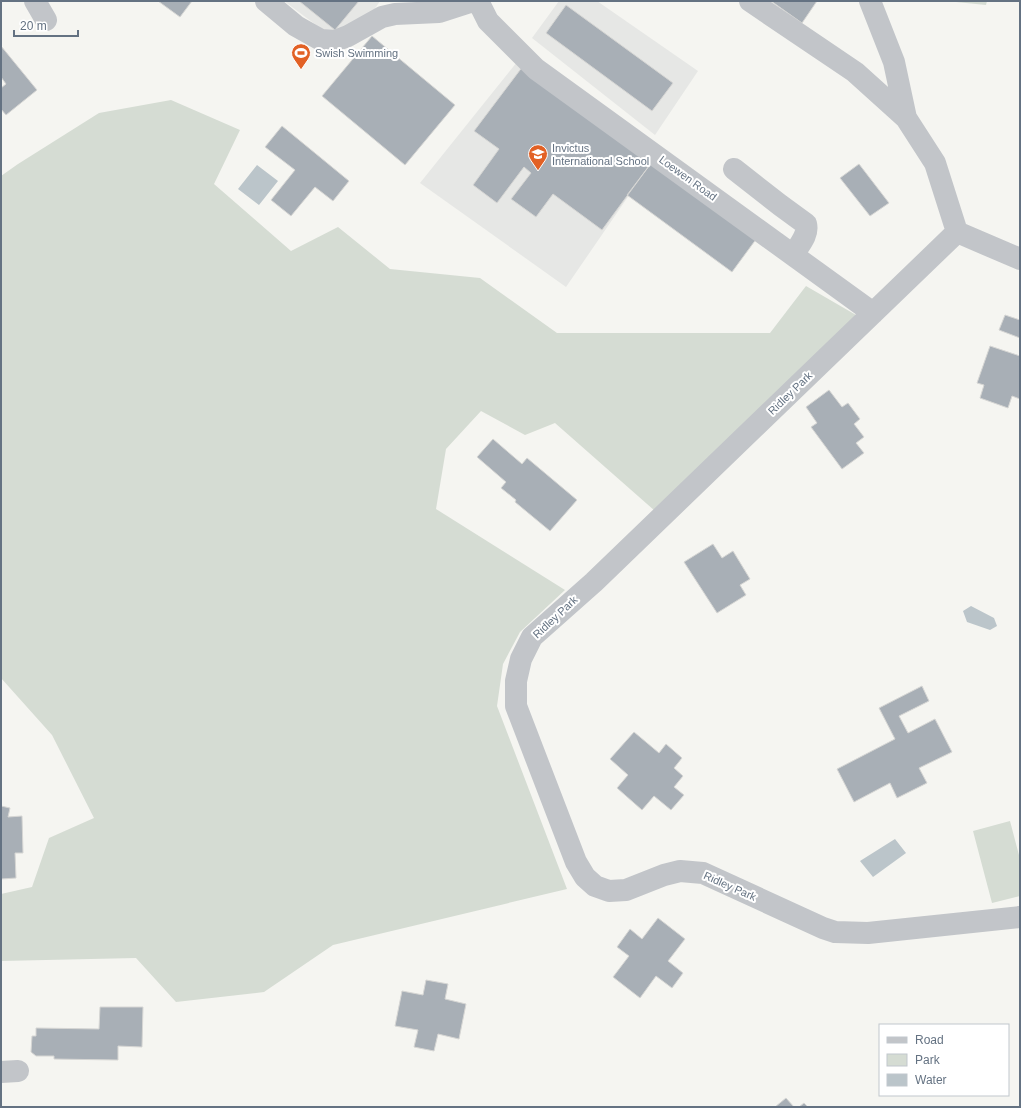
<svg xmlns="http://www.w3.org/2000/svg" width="1021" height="1108" viewBox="0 0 1021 1108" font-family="Arial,sans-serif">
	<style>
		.built { fill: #e6e7e5 }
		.green { fill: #d5dcd3 }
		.water { fill: #bbc5ca }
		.building { fill: #a8afb6; stroke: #d6d6d4 }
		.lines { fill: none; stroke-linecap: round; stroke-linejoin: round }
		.minor { stroke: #c2c5c9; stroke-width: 22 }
		.labels { text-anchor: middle; stroke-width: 4; stroke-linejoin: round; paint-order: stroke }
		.poi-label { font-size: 11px; fill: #647282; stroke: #fff; text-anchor: start }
		.street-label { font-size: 11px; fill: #647282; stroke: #fff }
	</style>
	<rect width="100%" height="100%" fill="#f5f5f1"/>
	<path class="built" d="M 284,1 L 380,1 L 348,49 Z
		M 559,1 L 597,1 L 698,71 L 655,135 L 532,38 Z
		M 517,62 L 654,159 L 566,287 L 420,183 Z"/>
	<path class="green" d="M 946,1 L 987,1 L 986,5 Z
		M 171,100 L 240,130 L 214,184 L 291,251 L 338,227 L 390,269 L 480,278 L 557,333 L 770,333 L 806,286 L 856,315 L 655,511 L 555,423 L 525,435 L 481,411 L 446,449 L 436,509 L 565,590 L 520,632 L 503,664 L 497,706 L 567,889 L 333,945 L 264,992 L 176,1002 L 136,958 L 1,961 L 1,894 L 32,887 L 49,838 L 94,818 L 52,735 L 1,678 L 1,176 L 18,164 L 99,113 Z
		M 1010,821 L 1020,859 L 1020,896 L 992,903 L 973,831 Z"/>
	<path class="water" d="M 257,165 L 278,181 L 259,205 L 238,189 Z
		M 971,606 L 994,618 L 997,626 L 990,630 L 967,622 L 963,611 Z
		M 895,839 L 906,853 L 873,877 L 860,861 Z"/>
	<path class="building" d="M 158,1 L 192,1 L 180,17 Z
		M 299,1 L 359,1 L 335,30 Z
		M 771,1 L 817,1 L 802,23 Z
		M 566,5 L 673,83 L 652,111 L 546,33 Z
		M 372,36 L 455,105 L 405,165 L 322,96 Z
		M 1,46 L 37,90 L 6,115 L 1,109 L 1,88 L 6,84 L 1,77 Z
		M 523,66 L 652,162 L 602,230 L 553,194 L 536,217 L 511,199 L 531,173 L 524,167 L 497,203 L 473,185 L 499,149 L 474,131 Z
		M 282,126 L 349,181 L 333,201 L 315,187 L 291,216 L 271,200 L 295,170 L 265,147 Z
		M 652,162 L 757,238 L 732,272 L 627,195 Z
		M 859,164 L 889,203 L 870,216 L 840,178 Z
		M 1005,315 L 1020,320 L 1020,338 L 999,330 Z
		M 990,346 L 1020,356 L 1020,399 L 1012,396 L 1008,408 L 980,398 L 984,385 L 977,383 Z
		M 829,390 L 842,407 L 848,403 L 860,419 L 854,424 L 864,437 L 856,443 L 864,453 L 842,469 L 811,427 L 817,423 L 806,407 Z
		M 493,439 L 522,464 L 527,458 L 577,500 L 550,531 L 515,502 L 516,500 L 501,488 L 506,482 L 477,457 Z
		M 713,544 L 722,558 L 733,551 L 750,579 L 740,585 L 746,595 L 717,613 L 684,562 Z
		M 922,686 L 929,701 L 899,716 L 908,733 L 935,719 L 952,752 L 919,768 L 927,783 L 897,798 L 890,783 L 854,802 L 837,769 L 895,739 L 879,708 Z
		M 634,732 L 659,753 L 666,744 L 682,758 L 674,768 L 683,776 L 674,787 L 684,795 L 671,810 L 654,796 L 642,810 L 617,788 L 628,775 L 610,759 Z
		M 1,806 L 10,808 L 8,817 L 22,816 L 23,853 L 15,853 L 16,878 L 1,879 Z
		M 658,918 L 685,939 L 668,961 L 683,973 L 672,988 L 656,976 L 640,998 L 613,977 L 629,956 L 617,947 L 630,929 L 642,939 Z
		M 426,980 L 448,984 L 445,999 L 466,1004 L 459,1039 L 438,1034 L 434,1051 L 414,1047 L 418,1030 L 395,1026 L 402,991 L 423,995 Z
		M 100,1007 L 143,1007 L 142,1047 L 118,1046 L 118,1060 L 54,1059 L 54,1056 L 36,1056 L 31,1052 L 32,1036 L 36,1036 L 36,1028 L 99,1029 Z
		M 786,1098 L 794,1107 L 775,1107 Z
		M 804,1103 L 808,1107 L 799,1107 Z"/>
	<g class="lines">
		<path class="minor" d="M 35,1 L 46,20
			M 266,1 L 296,26 L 321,40 L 335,41 L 348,36 L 382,17 L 395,14 L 439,12 L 473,1
			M 478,1 L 488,21 L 536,69 L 873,313
			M 750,1 L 855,72 L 906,118 L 935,163 L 957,232
			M 870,1 L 894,62 L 906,118
			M 734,169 L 780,205 L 806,224 C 809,235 799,245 793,255
			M 957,232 L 594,582 L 532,637 L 521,659 L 516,681 L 516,706 L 576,862 L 585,877 L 595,886 L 609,891 L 626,890 L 664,875 L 680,871 L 703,873 L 823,928 L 835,932 L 868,933 L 1020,917
			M 957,232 L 1020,259
			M 1,1072 L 18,1071"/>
	</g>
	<defs>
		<symbol id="stadium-pin" viewBox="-11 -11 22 30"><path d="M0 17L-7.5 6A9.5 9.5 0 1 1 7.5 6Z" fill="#e26125" stroke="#fff"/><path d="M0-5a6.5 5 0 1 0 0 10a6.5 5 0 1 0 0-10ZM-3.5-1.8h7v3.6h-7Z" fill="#fff"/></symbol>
		<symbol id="school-pin" viewBox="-11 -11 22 30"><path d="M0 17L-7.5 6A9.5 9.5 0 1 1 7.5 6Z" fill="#e26125" stroke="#fff"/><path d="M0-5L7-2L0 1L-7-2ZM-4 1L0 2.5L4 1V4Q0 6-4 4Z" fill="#fff"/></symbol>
	</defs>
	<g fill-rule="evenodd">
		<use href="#stadium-pin" x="290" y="42" width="22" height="30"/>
		<use href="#school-pin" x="527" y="143" width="22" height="30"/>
	</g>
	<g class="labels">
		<g class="poi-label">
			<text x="315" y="57">Swish Swimming</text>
			<text x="552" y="152">Invictus<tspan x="552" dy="13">International School</tspan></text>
		</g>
		<g class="street-label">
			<text transform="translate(688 178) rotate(36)" y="4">Loewen Road</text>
			<text transform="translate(790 393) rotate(-44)" y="4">Ridley Park</text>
			<text transform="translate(555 617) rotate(-43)" y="4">Ridley Park</text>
			<text transform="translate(730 886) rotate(24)" y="4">Ridley Park</text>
		</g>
	</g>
	<rect width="1021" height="1108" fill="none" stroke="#647282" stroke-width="4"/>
	<rect x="879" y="1024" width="130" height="72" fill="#ffffff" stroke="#c1c7cd"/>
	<rect x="887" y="1037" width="20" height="6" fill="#c2c5c9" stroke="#c1c7cd"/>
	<text x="915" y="1044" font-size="12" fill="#647282">Road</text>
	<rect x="887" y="1054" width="20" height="12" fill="#d5dcd3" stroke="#c1c7cd"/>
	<text x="915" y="1064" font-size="12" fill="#647282">Park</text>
	<rect x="887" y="1074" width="20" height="12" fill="#bbc5ca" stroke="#c1c7cd"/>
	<text x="915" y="1084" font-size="12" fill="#647282">Water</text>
	<path d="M14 30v6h64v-6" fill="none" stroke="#647282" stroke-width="2"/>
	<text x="20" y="30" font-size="12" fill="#647282" stroke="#ffffff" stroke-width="3" paint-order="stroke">20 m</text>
</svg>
